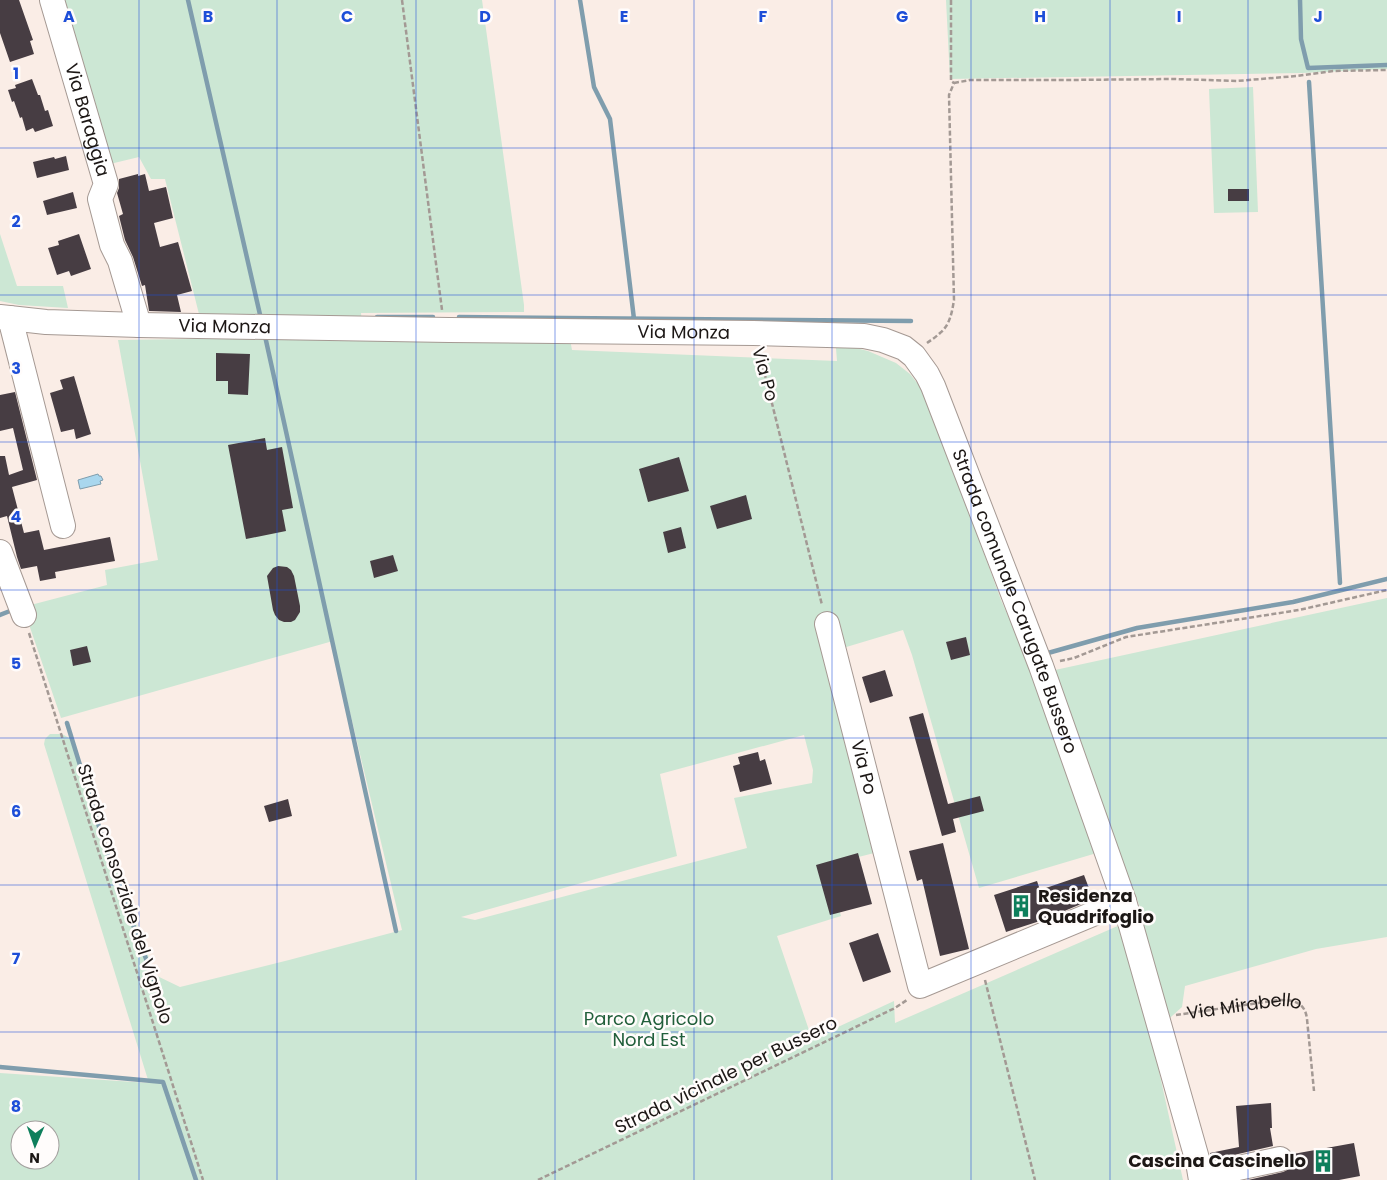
<svg xmlns="http://www.w3.org/2000/svg" width="1387" height="1180" viewBox="0 0 1387 1180" font-family="Poppins,sans-serif">
	<style>
		.green { fill: #cce7d4; fill-rule: evenodd }
		.water { fill: #a9d7ee; stroke: #7f9dad }
		.lines { fill: none; stroke-linecap: round; stroke-linejoin: round }
		.stream { stroke: #7f9dad; stroke-width: 4.5 }
		.building { fill: #473d43 }
		.minor-casing { stroke: #a59993; stroke-width: 26 }
		.path { stroke: #a39994; stroke-width: 2.5; stroke-dasharray: 5 2.5; stroke-linecap: butt }
		.minor { stroke: #fff; stroke-width: 24 }
		.grid { fill: none; stroke: #1d4ed8; stroke-width: 1; stroke-opacity: 0.55 }
		.labels { text-anchor: middle; stroke-width: 5; stroke-linejoin: round; paint-order: stroke }
		.street-label { font-size: 18px; fill: #1c1715; stroke: #fffcfb }
		.poi-label { font-size: 18px; font-weight: bold; fill: #1c1715; stroke: #fffcfb; text-anchor: start }
		.park-label { font-size: 18px; fill: #225f3b; stroke: #fffcfb }
		.grid-label { font-size: 16px; text-anchor: middle; font-weight: bold; fill: #1d4ed8; stroke: #fffcfb; stroke-width: 5; stroke-linejoin: round; paint-order: stroke }
	</style>
	<rect width="100%" height="100%" fill="#faede6"/>
	<path class="green" d="M 62,0 L 482,0 L 524,305 L 524,312 L 361,313 L 362,323 L 569,334 L 572,350 L 837,361 L 836,348 L 856,348 L 868,351 L 896,363 L 910,374 L 926,394 L 1001,600 L 1035,677 L 1055,670 L 1387,598 L 1387,937 L 1316,949 L 1185,986 L 1182,1007 L 1151,1035 L 1183,1180 L 0,1180 L 0,1073 L 149,1083 L 44,744 L 45,739 L 50,734 L 62,734 L 71,739 L 78,755 L 106,843 L 147,951 L 153,974 L 180,987 L 289,960 L 402,930 L 333,641 L 61,718 L 23,607 L 107,585 L 105,570 L 158,560 L 118,340 L 193,339 L 201,322 L 165,179 L 151,179 L 139,157 L 110,164 ZM 903,630 L 912,655 L 979,888 L 1117,847 L 1143,915 L 895,1023 L 894,1001 L 812,1039 L 777,936 L 841,916 L 827,865 L 886,850 L 833,651 ZM 804,735 L 813,770 L 812,783 L 734,798 L 747,848 L 475,920 L 461,917 L 677,856 L 660,774 ZM 20,1130 L 50,1130 L 50,1160 L 20,1160 Z
		M 946,0 L 1387,0 L 1387,69 L 1302,73 L 950,79 Z
		M 1253,87 L 1258,212 L 1214,213 L 1209,89 Z
		M 0,234 L 17,286 L 63,286 L 68,308 L 19,305 L 0,301 Z"/>
	<path class="water" d="M 98,474 L 99,476 L 101,476 L 103,480 L 100,481 L 101,484 L 80,489 L 78,480 Z"/>
	<g class="lines">
		<path class="stream" d="M 188,0 L 261,319
			M 580,0 L 594,87 L 610,119 L 634,319
			M 1300,0 L 1301,39 L 1308,68 L 1387,65
			M 1309,82 L 1340,583
			M 377,317 L 433,317
			M 459,317 L 911,321
			M 265,336 L 396,931
			M 0,615 L 10,611
			M 1048,653 L 1137,628 L 1293,602 L 1387,579
			M 67,723 L 113,872 L 156,985
			M 0,1067 L 163,1082 L 196,1180"/>
	</g>
	<path class="building" d="M 0,0 L 19,0 L 33,40 L 30,41 L 34,54 L 10,62 L 0,33 Z
		M 32,79 L 38,95 L 40,95 L 45,111 L 48,110 L 53,126 L 35,132 L 33,128 L 26,131 L 22,117 L 20,118 L 14,101 L 12,102 L 8,90 L 16,88 L 15,85 Z
		M 66,156 L 69,170 L 37,178 L 33,162 L 54,157 L 55,159 Z
		M 138,174 L 138,176 L 145,174 L 149,191 L 166,187 L 173,218 L 154,223 L 160,247 L 178,242 L 192,291 L 177,295 L 181,312 L 149,311 L 145,285 L 142,286 L 133,257 L 125,240 L 119,216 L 123,214 L 117,193 L 119,188 L 119,179 Z
		M 1228,189 L 1249,189 L 1249,201 L 1228,201 Z
		M 73,192 L 77,208 L 47,215 L 43,201 Z
		M 79,234 L 91,269 L 71,276 L 69,271 L 57,275 L 48,248 L 59,245 L 58,241 Z
		M 216,353 L 250,354 L 248,395 L 228,394 L 228,381 L 216,381 Z
		M 74,376 L 91,434 L 76,439 L 74,429 L 61,432 L 50,393 L 63,389 L 60,380 Z
		M 15,392 L 37,480 L 12,487 L 24,533 L 39,530 L 44,550 L 110,537 L 115,561 L 55,572 L 56,578 L 40,581 L 37,566 L 21,569 L 17,557 L 7,516 L 0,518 L 0,456 L 5,456 L 9,475 L 23,470 L 13,428 L 0,431 L 0,395 Z
		M 265,438 L 267,450 L 282,447 L 293,508 L 282,510 L 286,531 L 246,539 L 228,445 Z
		M 679,457 L 689,491 L 648,502 L 639,469 Z
		M 746,495 L 752,519 L 717,529 L 710,506 Z
		M 681,527 L 686,548 L 668,553 L 663,532 Z
		M 393,555 L 398,571 L 374,578 L 370,561 Z
		M 278,566 L 287,567 L 291,570 L 294,576 L 300,606 L 300,612 L 295,620 L 291,622 L 284,622 L 279,620 L 275,615 L 273,610 L 267,576 L 273,568 Z
		M 966,637 L 970,655 L 951,660 L 946,642 Z
		M 87,646 L 91,662 L 73,666 L 70,650 Z
		M 885,670 L 893,696 L 870,703 L 862,677 Z
		M 923,713 L 948,804 L 980,796 L 984,811 L 953,819 L 956,832 L 942,836 L 909,717 Z
		M 758,752 L 760,761 L 765,759 L 772,784 L 740,792 L 733,766 L 740,764 L 738,757 Z
		M 288,799 L 292,816 L 269,822 L 264,806 Z
		M 943,843 L 969,949 L 940,956 L 922,879 L 917,881 L 909,851 Z
		M 858,853 L 872,904 L 830,915 L 816,865 Z
		M 1084,875 L 1093,899 L 1043,920 L 1006,932 L 994,895 L 1037,881 L 1040,890 Z
		M 878,933 L 891,972 L 863,982 L 849,943 Z
		M 1271,1103 L 1272,1128 L 1270,1128 L 1273,1146 L 1212,1160 L 1210,1153 L 1239,1147 L 1236,1106 Z
		M 1354,1143 L 1360,1176 L 1339,1180 L 1248,1180 L 1283,1172 L 1289,1169 L 1293,1163 L 1293,1154 Z"/>
	<g class="lines">
		<defs>
			<g id="minor">
				<path id="s2" d="M 52,0 L 106,184 L 100,199 L 112,245 L 120,261 L 139,325"/>
				<path id="s3" d="M 0,317 L 46,322 L 139,325 L 449,330 L 753,333 L 864,336 L 883,340 L 904,348 L 914,356 L 927,374 L 933,386 L 1041,666 L 1124,901 L 1198,1162 L 1201,1180"/>
				<path d="M 10,318 L 63,526"/>
				<path d="M 0,552 L 24,615"/>
				<path id="s4" d="M 827,624 L 920,986 L 1124,901"/>
				<path d="M 1201,1176 L 1280,1159"/>
			</g>
		</defs>
		<use href="#minor" class="minor-casing"/>
		<g class="path">
			<path d="M 402,0 L 442,310"/>
			<path d="M 951,0 L 951,81 L 954,83"/>
			<path d="M 954,83 L 970,80 L 1067,80 L 1174,79 L 1237,81 L 1296,76 L 1333,71 L 1387,70"/>
			<path d="M 927,343 C 931,340 936,337 940,333 C 950,325 952,312 954,300 L 949,95 L 954,83"/>
			<path d="M 759,351 L 822,605"/>
			<path d="M 29,633 L 203,1180"/>
			<path d="M 1060,661 L 1074,658 L 1126,637 L 1299,610 L 1387,590"/>
			<path d="M 985,980 L 1035,1180"/>
			<path id="s1" d="M 1176,1015 L 1279,1000 C 1294,1000 1305,1002 1307,1019 L 1314,1091"/>
			<path d="M 538,1180 L 895,1008 L 907,1000"/>
		</g>
		<use href="#minor" class="minor"/>
	</g>
	<path class="grid" d="M 139,0 L 139,1180M 277,0 L 277,1180M 416,0 L 416,1180M 555,0 L 555,1180M 694,0 L 694,1180M 832,0 L 832,1180M 971,0 L 971,1180M 1110,0 L 1110,1180M 1248,0 L 1248,1180M 0,148 L 1387,148M 0,295 L 1387,295M 0,442 L 1387,442M 0,590 L 1387,590M 0,738 L 1387,738M 0,885 L 1387,885M 0,1032 L 1387,1032"/>
	<defs>
		<symbol id="building-bare" viewBox="-9 -9 18 18"><path d="M-4-6H4V6H1V3H-1V6H-4ZM-2.5-4.3h1.7v1.8h-1.7ZM.8-4.3h1.7v1.8H.8ZM-2.5-1h1.7V.8h-1.7ZM.8-1h1.7V.8H.8Z" fill="#0e7f5c" stroke="#fffcfb" stroke-width="2.5" paint-order="stroke"/></symbol>
	</defs>
	<g fill-rule="evenodd">
		<use href="#building-bare" x="1005" y="890" width="32" height="32"/>
		<use href="#building-bare" x="1307" y="1145" width="32" height="32"/>
	</g>
	<g class="labels">
		<g class="street-label">
			<text dy="6" stroke="none"><textPath href="#s2" startOffset="125">Via Baraggia</textPath></text>
			<text dy="6" stroke="none"><textPath href="#s3" startOffset="225">Via Monza</textPath></text>
			<text dy="6" stroke="none"><textPath href="#s3" startOffset="684">Via Monza</textPath></text>
			<text transform="translate(765 374) rotate(75)" y="6">Via Po</text>
			<text dy="6" stroke="none"><textPath href="#s3" startOffset="1185">Strada comunale Carugate Bussero</textPath></text>
			<text dy="6" stroke="none"><textPath href="#s4" startOffset="148">Via Po</textPath></text>
			<text transform="translate(125 894) rotate(72)" y="6">Strada consorziale del Vignolo</text>
			<text dy="6" stroke="none"><textPath href="#s1" startOffset="69">Via Mirabello</textPath></text>
			<text transform="translate(726 1075) rotate(-26)" y="6">Strada vicinale per Bussero</text>
		</g>
		<g class="poi-label">
			<text x="1038" y="902">Residenza<tspan x="1038" dy="21">Quadrifoglio</tspan></text>
			<text x="1306" y="1167" text-anchor="end">Cascina Cascinello</text>
		</g>
		<g class="park-label">
			<text x="649" y="1025">Parco Agricolo<tspan x="649" dy="21">Nord Est</tspan></text>
		</g>
	</g>
	<g class="grid-label">
		<text x="69" y="22">A</text>
		<text x="208" y="22">B</text>
		<text x="347" y="22">C</text>
		<text x="485" y="22">D</text>
		<text x="624" y="22">E</text>
		<text x="763" y="22">F</text>
		<text x="902" y="22">G</text>
		<text x="1040" y="22">H</text>
		<text x="1179" y="22">I</text>
		<text x="1318" y="22">J</text>
		<text x="16" y="79">1</text>
		<text x="16" y="227">2</text>
		<text x="16" y="374">3</text>
		<text x="16" y="522">4</text>
		<text x="16" y="669">5</text>
		<text x="16" y="817">6</text>
		<text x="16" y="964">7</text>
		<text x="16" y="1112">8</text>
	</g>
	<g transform="translate(35 1145) rotate(182)"><circle r="24" fill="#fffcfb" stroke="#a4a09f"/>
	<path d="M0-4L9 19L0 12L-9 19Z" fill="#0e7f5c"/>
	<text y="-8" font-size="14" font-weight="bold" text-anchor="middle" fill="#1c1715">N</text>
	</g>
</svg>
